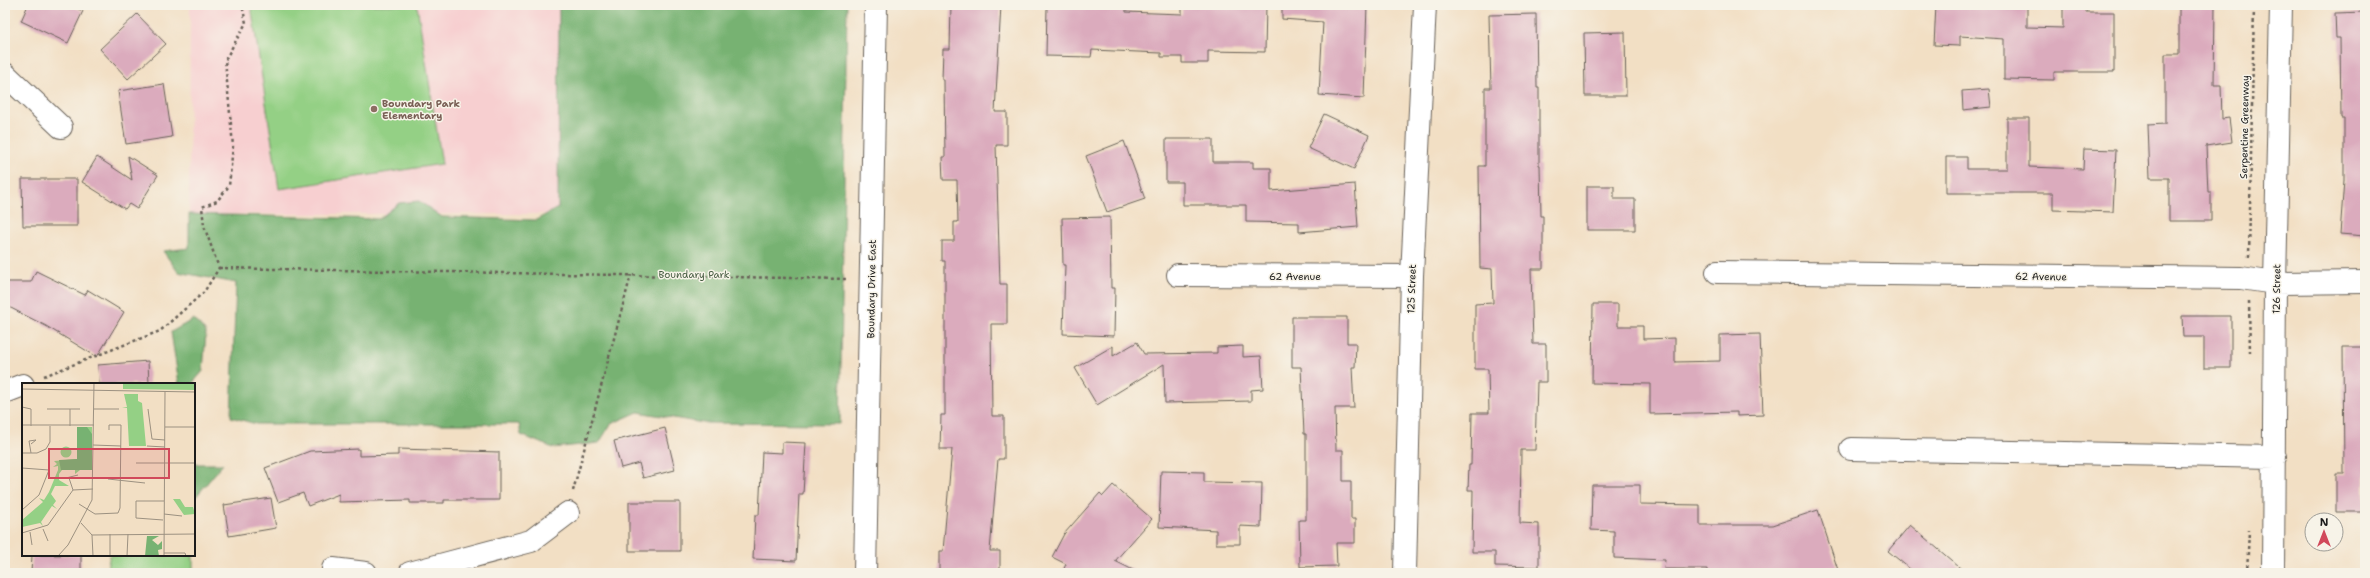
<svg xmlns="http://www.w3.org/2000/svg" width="2370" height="578" viewBox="0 0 2370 578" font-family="'Shantell Sans',sans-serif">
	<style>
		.built { fill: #f7cfd0 }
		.green { fill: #94d085; stroke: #587650 }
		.forest { fill: #77b272; stroke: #4a6747 }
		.building { fill: #dbabbd }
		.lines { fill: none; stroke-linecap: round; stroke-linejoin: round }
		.minor-casing { stroke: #676057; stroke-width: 24 }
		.path { stroke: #676057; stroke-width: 2.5; stroke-dasharray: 3 3; stroke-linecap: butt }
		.minor { stroke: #fff; stroke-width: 22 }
		.education-dot { fill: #8d6e63; stroke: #f7f3e8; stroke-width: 1.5 }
		.labels { text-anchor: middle; stroke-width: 3; stroke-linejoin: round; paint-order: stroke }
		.education-label { font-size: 10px; font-weight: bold; fill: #785e54; stroke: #f7f3e8; text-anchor: start }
		.street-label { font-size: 10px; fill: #1c1c1c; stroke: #f7f3e8 }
		.park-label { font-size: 10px; fill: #465b41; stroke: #f7f3e8 }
		.inset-road { fill: none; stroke: #9c9181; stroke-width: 1 }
		.view { fill: #d1495b; fill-opacity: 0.15; stroke: #d1495b; stroke-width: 2 }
		.inset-edge { fill: none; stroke: #1c1c1c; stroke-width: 2 }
	</style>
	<rect width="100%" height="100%" fill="#f7f3e8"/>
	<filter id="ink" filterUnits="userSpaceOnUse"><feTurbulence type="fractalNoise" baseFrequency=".025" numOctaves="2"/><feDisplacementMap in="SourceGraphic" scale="8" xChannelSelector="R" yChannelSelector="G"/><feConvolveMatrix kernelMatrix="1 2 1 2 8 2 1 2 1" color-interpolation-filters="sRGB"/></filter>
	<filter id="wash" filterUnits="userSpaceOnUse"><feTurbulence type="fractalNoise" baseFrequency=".012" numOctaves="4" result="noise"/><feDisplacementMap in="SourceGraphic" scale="16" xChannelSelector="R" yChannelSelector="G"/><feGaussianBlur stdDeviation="0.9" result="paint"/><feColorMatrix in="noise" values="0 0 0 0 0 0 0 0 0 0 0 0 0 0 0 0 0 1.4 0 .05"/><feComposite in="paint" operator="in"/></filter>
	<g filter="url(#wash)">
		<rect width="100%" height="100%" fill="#f2dfc4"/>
		<path class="built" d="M 190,5 L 559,5 L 558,214 L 189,214 Z"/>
		<path class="green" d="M 251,5 L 417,5 L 442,164 L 279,189 Z
			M 110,555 L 193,555 L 193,573 L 106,573 Z"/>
		<path class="forest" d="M 559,5 L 847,5 L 840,424 L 703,423 L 638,412 L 611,424 L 599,443 L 553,448 L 521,435 L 519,424 L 256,424 L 231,417 L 236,283 L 178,272 L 163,251 L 189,248 L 189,214 L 379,219 L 399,203 L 419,201 L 442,217 L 536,220 L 558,208 Z
			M 194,319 L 206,332 L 203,371 L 192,384 L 179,384 L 171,332 Z
			M 195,464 L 223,464 L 194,499 L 194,465 Z"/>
		<g id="blocks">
			<path class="building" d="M 28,5 L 70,5 L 83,11 L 68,43 L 21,21 Z
				M 951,5 L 1001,5 L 995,112 L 1007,112 L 1007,145 L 996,145 L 1000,284 L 1007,284 L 1007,324 L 991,324 L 992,416 L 1004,416 L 1004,459 L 998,459 L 990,551 L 1000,551 L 1000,573 L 939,573 L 939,551 L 943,551 L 952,449 L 940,449 L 941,415 L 945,415 L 945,261 L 942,261 L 942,241 L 954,241 L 954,222 L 958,222 L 957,180 L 943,180 L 942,157 L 945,157 L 944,80 L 942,80 L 943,49 L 950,49 Z
				M 1069,5 L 1126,5 L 1126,12 L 1182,14 L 1182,5 L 1266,5 L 1265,52 L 1208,51 L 1208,63 L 1182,63 L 1182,57 L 1161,57 L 1161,53 L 1092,50 L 1091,57 L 1046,56 L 1047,6 L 1069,7 Z
				M 1282,5 L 1367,5 L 1364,98 L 1319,95 L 1323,22 L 1282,19 Z
				M 1936,5 L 2027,5 L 2027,27 L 2063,28 L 2063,5 L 2086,5 L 2086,12 L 2114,12 L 2114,72 L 2054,72 L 2054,80 L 2004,79 L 2004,39 L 1960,36 L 1960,46 L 1934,45 Z
				M 2179,5 L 2215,5 L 2214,85 L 2221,85 L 2222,119 L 2229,118 L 2232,142 L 2206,146 L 2208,192 L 2211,192 L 2211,221 L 2169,221 L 2169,178 L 2150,178 L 2148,125 L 2165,124 L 2165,54 L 2179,54 Z
				M 2365,12 L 2365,236 L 2340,234 L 2344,180 L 2344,118 L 2341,118 L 2340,38 L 2336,38 L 2335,13 Z
				M 137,14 L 166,44 L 128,79 L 100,49 Z
				M 1536,14 L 1537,88 L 1539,88 L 1539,165 L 1540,165 L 1541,216 L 1543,216 L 1543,269 L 1531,269 L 1533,344 L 1546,344 L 1546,382 L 1537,382 L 1535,450 L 1521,450 L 1520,523 L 1539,524 L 1539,567 L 1495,566 L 1495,552 L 1472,552 L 1473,490 L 1468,490 L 1469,465 L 1471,465 L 1472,413 L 1489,413 L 1488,369 L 1475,369 L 1475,304 L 1493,303 L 1492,269 L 1480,268 L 1479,166 L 1485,166 L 1485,88 L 1491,88 L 1489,15 Z
				M 1625,32 L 1626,96 L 1585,96 L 1584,33 Z
				M 164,84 L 172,137 L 126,144 L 118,91 Z
				M 1989,89 L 1991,107 L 1963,110 L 1962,91 Z
				M 1324,114 L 1369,135 L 1354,169 L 1308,148 Z
				M 2007,118 L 2029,118 L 2029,167 L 2083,169 L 2084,149 L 2116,150 L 2113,212 L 2053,210 L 2053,193 L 1946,193 L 1946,157 L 1967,157 L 1967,169 L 2007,169 Z
				M 1166,139 L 1213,139 L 1213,162 L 1253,162 L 1253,168 L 1271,168 L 1271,191 L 1355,184 L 1358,227 L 1299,232 L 1299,223 L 1246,222 L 1246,205 L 1183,205 L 1183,182 L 1166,182 Z
				M 1124,141 L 1145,199 L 1107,212 L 1086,156 Z
				M 128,156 L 158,175 L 137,209 L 129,204 L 125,209 L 82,182 L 97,157 L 132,180 Z
				M 22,179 L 77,179 L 77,226 L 23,226 Z
				M 1587,186 L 1614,186 L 1614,199 L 1635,199 L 1635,230 L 1587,230 Z
				M 1110,217 L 1111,288 L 1115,288 L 1114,336 L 1063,334 L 1065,265 L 1063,265 L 1062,218 Z
				M 36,271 L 85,295 L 88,290 L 124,312 L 97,357 L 46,326 L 5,305 L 5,282 L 31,282 Z
				M 1593,304 L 1618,304 L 1618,326 L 1643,326 L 1643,339 L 1675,338 L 1675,362 L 1720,361 L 1720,335 L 1760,334 L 1763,415 L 1737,416 L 1737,412 L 1650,414 L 1650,384 L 1592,383 Z
				M 2182,316 L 2231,316 L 2231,368 L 2204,368 L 2204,337 L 2183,337 Z
				M 1292,317 L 1347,317 L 1347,343 L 1356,343 L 1355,367 L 1352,367 L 1354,408 L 1335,408 L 1336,450 L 1343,450 L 1343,481 L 1351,481 L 1351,519 L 1355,519 L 1355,543 L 1336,543 L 1337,566 L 1300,567 L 1299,520 L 1306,520 L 1306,434 L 1304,434 L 1301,367 L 1292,367 Z
				M 1137,342 L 1144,354 L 1217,353 L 1217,347 L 1243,346 L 1243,357 L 1261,356 L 1263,389 L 1251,390 L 1251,401 L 1165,403 L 1164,364 L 1097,405 L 1075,368 L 1113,346 L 1113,356 Z
				M 2343,347 L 2365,347 L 2365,512 L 2336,512 L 2336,474 L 2344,474 Z
				M 148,361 L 149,384 L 99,384 L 98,365 Z
				M 665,428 L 675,470 L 643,478 L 639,463 L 621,468 L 614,441 Z
				M 782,442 L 806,443 L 803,494 L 799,494 L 796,561 L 753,559 L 755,515 L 759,515 L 762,452 L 782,453 Z
				M 359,449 L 359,456 L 398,455 L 398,449 L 499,452 L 499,500 L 444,500 L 444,503 L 410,503 L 410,500 L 339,502 L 339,494 L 308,506 L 303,493 L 278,502 L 265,468 L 310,451 Z
				M 1161,471 L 1204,472 L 1204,482 L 1262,483 L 1261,527 L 1240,526 L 1240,544 L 1216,544 L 1216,530 L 1159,527 Z
				M 1113,485 L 1152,519 L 1115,561 L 1139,573 L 1062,573 L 1066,564 L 1052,557 L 1064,534 L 1100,493 L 1103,496 Z
				M 1592,485 L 1640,485 L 1640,504 L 1700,505 L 1700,525 L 1773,525 L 1818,510 L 1839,573 L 1707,573 L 1707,569 L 1664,569 L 1665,560 L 1614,558 L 1614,531 L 1591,530 Z
				M 271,498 L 276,528 L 229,536 L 224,505 Z
				M 629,502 L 680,502 L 680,551 L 629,551 Z
				M 1910,525 L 1966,573 L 1915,573 L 1888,551 Z
				M 32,555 L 81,555 L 81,573 L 31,573 Z"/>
		</g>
	</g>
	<g filter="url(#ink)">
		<use href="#blocks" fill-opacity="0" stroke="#676057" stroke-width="1"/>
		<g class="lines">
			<defs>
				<path id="minor" d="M 5,74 L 61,127
					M 1717,272 L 2241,278 L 2275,283 L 2365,282
					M 1178,275 L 1412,276
					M 5,392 L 23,385
					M 1851,449 L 2275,457
					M 333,569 L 366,573
					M 410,573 L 531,541 L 568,513
					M 865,573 L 876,5
					M 1405,573 L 1412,276 L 1425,5
					M 2273,573 L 2275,283 L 2281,5"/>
			</defs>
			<use href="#minor" class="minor-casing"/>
			<path class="path" d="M 2249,257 L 2254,5
				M 219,268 L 848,279
				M 2249,302 L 2250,353
				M 44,376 L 160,331 L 204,292 L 219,268 L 204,226 L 202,207 L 217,201 L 229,186 L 233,146 L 225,60 L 246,23 L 242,5
				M 573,491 L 631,275
				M 2247,573 L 2249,530"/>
			<use href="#minor" class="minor"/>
		</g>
	</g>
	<circle class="education-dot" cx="374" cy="109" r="4"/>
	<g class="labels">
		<g class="education-label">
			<text x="382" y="107">Boundary Park<tspan x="382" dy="12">Elementary</tspan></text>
		</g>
		<g class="street-label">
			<text transform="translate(2244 127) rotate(-89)" y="4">Serpentine Greenway</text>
			<text x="1295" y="280">62 Avenue</text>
			<text transform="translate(2041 276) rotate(1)" y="4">62 Avenue</text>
			<text transform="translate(871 289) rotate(-89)" y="4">Boundary Drive East</text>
			<text transform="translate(1411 289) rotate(-88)" y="4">125 Street</text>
			<text transform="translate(2276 289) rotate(-89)" y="4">126 Street</text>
		</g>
		<g class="park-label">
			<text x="694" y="278">Boundary Park</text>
		</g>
	</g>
	<g transform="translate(22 383)">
		<rect width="173" height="173" fill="#f2dfc4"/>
		<path d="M 101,0 L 173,0 L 173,7 L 101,6 ZM 102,11 L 116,11 L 116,18 L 120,20 L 124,63 L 107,63 L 105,25 L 100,25 L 105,24 ZM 55,44 L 70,44 L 69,87 L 58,87 L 53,91 L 53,87 L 40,87 L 37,91 L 37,97 L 47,103 L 33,103 L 29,111 L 34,118 L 31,122 L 35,126 L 30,123 L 19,139 L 21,143 L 18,140 L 0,144 L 0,137 L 21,119 L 17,115 L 22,117 L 27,109 L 36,87 L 36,83 L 31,84 L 35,81 L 32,78 L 55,76 ZM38.5 69a5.5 5.5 0 1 1 11 0a5.5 5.5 0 1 1-11 0ZM 151,116 L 158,116 L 163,124 L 171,124 L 173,131 L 162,132 Z" fill="#94d085"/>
		<path d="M 55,44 L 65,44 L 70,51 L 70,87 L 39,87 L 37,77 L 55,76 ZM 125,153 L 137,153 L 130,157 L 136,162 L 140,158 L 140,166 L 136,167 L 137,173 L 123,173 Z" fill="#77b272"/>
		<path class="inset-road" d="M 0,6 L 173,9M 0,24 L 9,26 L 9,43M 25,26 L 58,26M 72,26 L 97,26M 126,26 L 130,56 L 143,57M 0,42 L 72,42M 48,43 L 48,26M 143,44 L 173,44M 87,47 L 87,42 L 99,42 L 98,125 L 96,130M 71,62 L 99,63M 125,63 L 143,64M 0,70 L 15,70 L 24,66 L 28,59 L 28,43M 9,70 L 7,58 L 14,57 L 9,61M 114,80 L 173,80M 0,85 L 27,87 L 17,112 L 0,127M 44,95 L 56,92M 47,95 L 51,107M 86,96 L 123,100M 57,121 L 73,131 L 96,130M 142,131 L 160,133M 141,137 L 114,135 L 114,118 L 142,118M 59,140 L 70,152 L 71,173M 21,146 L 26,158M 8,149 L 10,162M 0,150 L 26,142 L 51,107 L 71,106M 70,152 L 173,151M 142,170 L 163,170 L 164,173M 36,173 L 46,162 L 70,117 L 72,0M 88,173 L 88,151M 105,173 L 106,151M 142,173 L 143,8"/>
		<path class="view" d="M 27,66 L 147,66 L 147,95 L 27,95 Z"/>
		<rect width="173" height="173" class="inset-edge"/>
	</g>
	<rect width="2370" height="578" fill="none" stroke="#f7f3e8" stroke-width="20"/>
	<g transform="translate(2324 532)"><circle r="19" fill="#f7f3e8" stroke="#9f9d96"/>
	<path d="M0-3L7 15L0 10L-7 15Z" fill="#d1495b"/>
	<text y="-6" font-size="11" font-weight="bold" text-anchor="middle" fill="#1c1c1c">N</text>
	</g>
</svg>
